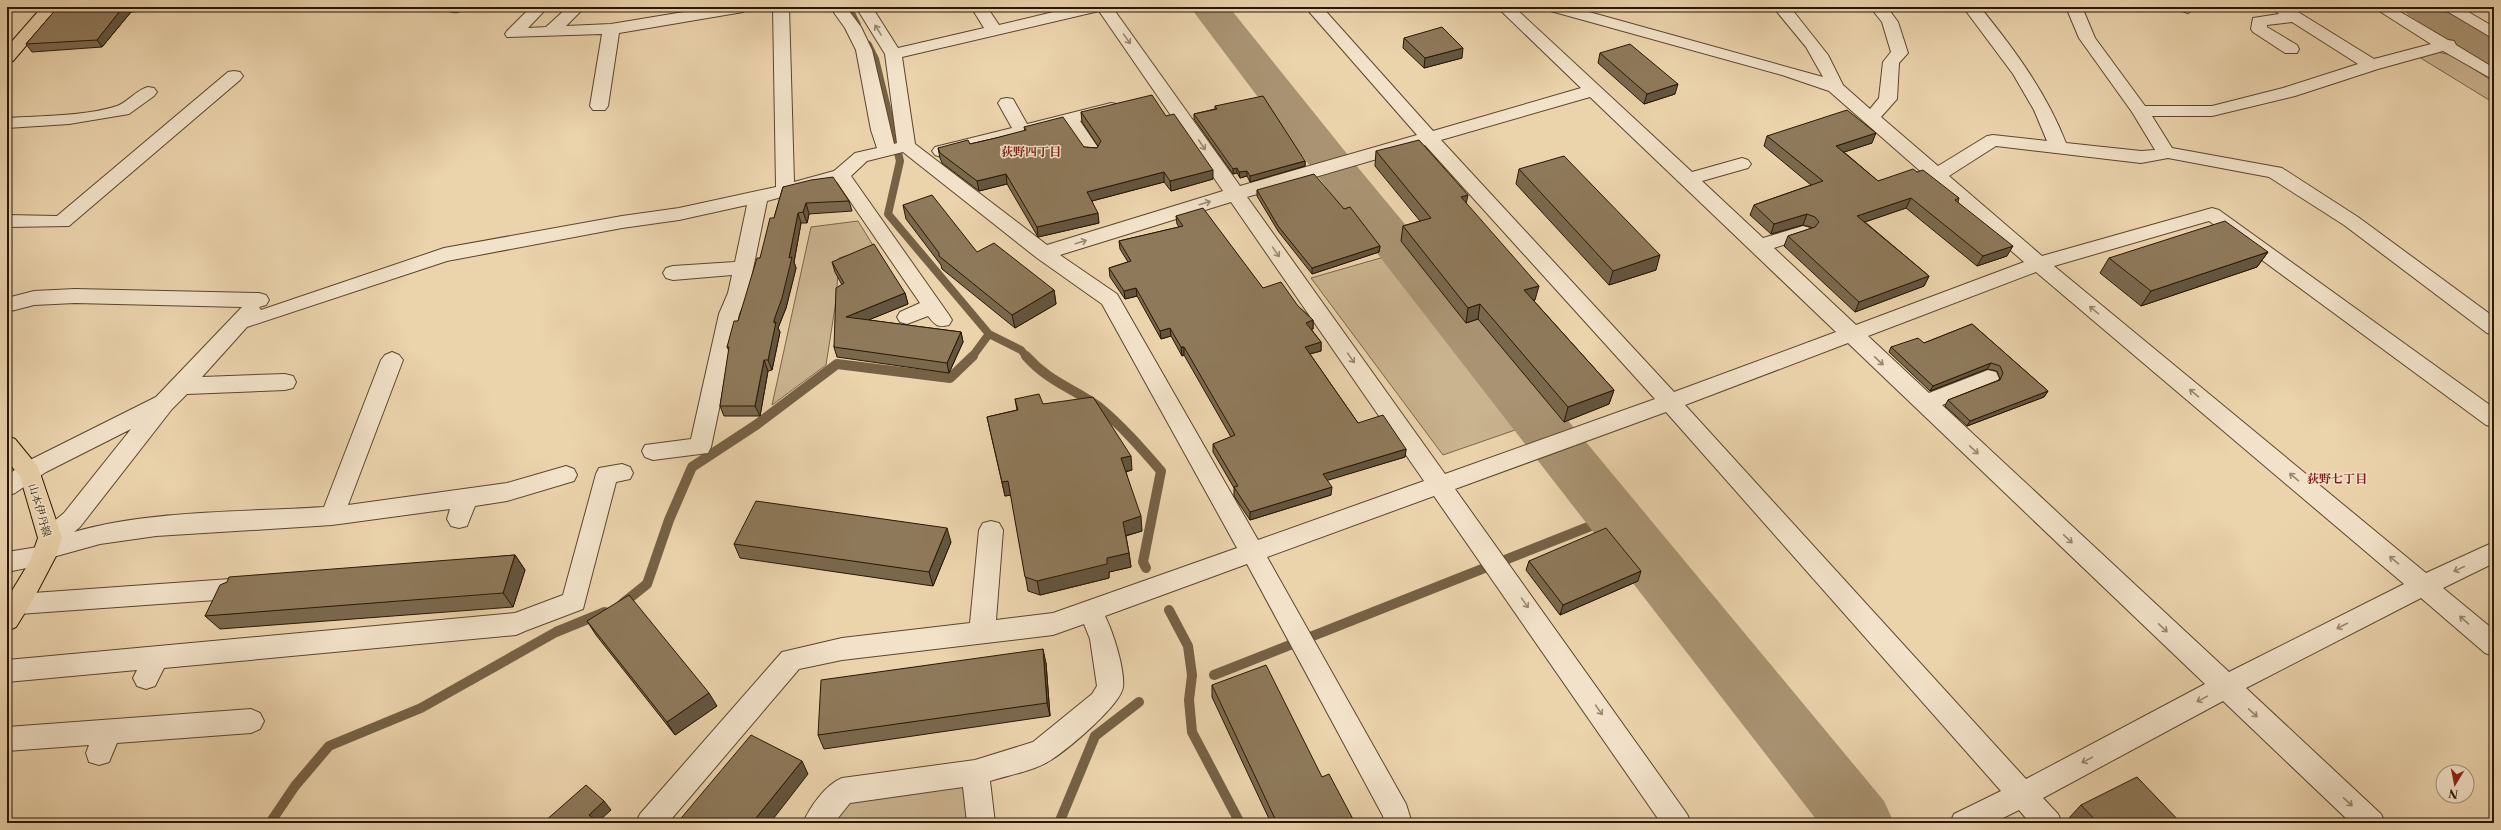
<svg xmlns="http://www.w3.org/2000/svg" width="2501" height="830" viewBox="0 0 2501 830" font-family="'Libre Caslon Text','Noto Serif JP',serif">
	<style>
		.green { fill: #cab38f; stroke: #7a6548 }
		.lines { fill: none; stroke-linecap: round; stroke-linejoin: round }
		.stream-far1 { stroke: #766145; stroke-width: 8 }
		.stream { stroke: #766145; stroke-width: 10 }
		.river { fill: #a99372; fill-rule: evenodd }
		.minor-casing { stroke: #5a462c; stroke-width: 2 }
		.major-casing { stroke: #291702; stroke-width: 2 }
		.minor { fill: #f2e2c9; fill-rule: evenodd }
		.major { fill: #ebd3ac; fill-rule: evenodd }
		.wall { fill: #7a684d; stroke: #291702 }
		.shaded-wall { fill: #63553f; stroke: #291702 }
		.building { fill: #8e795a; stroke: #291702 }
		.oneway { stroke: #98876f }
		.labels { text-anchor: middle; stroke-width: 3; stroke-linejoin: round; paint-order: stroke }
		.street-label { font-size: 11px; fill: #291702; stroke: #f2e2c9 }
		.neighbourhood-label { font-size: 12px; font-weight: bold; fill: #7a1f14; stroke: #f2e2c9 }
	</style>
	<rect width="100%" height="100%" fill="#ebd3ac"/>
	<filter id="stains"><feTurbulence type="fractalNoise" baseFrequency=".005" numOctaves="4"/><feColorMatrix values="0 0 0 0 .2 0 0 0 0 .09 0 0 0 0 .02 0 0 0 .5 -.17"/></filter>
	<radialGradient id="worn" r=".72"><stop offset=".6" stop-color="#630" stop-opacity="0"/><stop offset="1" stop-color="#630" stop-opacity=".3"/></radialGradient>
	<path class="green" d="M 2437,52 L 2452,55 L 2494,82 L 2494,103 L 2419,57 Z
		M 858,221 L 874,247 L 839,258 L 836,301 L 826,365 L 772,405 L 811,227 Z
		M 1384,257 L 1518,429 L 1443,455 L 1311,278 Z
		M 961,768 L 971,823 L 825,823 L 854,783 Z"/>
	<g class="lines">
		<path class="stream-far1" d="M 848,7 L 857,25
			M 868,45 L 875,59 L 900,161 L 888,214 L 989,334 L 972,357
			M 989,334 L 1021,350 L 1027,357"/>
		<path class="stream" d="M 1026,356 C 1049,382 1073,388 1099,407 C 1122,426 1141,448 1161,471 L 1143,562 L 1146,568
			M 622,604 L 647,584 L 669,520 L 692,467 L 756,425 L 837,364 L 950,378 L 973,356
			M 1169,610 L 1188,646 L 1192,675 L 1189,700 L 1192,732 L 1240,823
			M 1214,675 L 1616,516
			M 270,823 L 295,786 L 329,746 L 421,708 L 556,632 L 605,612
			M 1059,823 L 1095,736 L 1139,702"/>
		<path class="river" d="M 1190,7 L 1229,7 L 1360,170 L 1884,801 L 1894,823 L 1819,823 L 1328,190 Z
			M 2403,7 L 2449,7 L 2494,35 L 2494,65 L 2480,62 L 2408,15 Z"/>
		<defs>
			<path id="minor" d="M 448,7 L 464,7 C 460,13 456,13 449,11 Z
				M 531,7 L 548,7 L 528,28 L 546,27 L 568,7 L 585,7 L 566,26 L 611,24 L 714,7 L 751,7 L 743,12 L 619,33 L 608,106 L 605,110 L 593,110 L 590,106 L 602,34 L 507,37 L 505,34 L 507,31 Z
				M 773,7 L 789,7 L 794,182 L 834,171 L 855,153 L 877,148 L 871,130 L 856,50 L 845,28 L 830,7 L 846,7 L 861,27 L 872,50 L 894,144 L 897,143 L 885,54 L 856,7 L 872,7 L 898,48 L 984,28 L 971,7 L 987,7 L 999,25 L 1074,7 L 1112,7 L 1240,186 L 1417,135 L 1305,7 L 1322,7 L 1433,131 L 1581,88 L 1497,7 L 1514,7 L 1692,172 L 1742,158 L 1748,160 L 1751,164 L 1748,168 L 1702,181 L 1763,238 L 1803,226 L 1810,228 L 1813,232 L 1810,236 L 1774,248 L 1856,325 L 2024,262 L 1829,91 L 1782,75 L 1547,10 L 1545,7 L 1571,7 L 1823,77 L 1806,47 L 1773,7 L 1790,7 L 1828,55 L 1843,85 L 1870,109 L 1879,98 L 1883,62 L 1891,52 L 1882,22 L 1870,7 L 1887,7 L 1898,22 L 1908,53 L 1899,63 L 1897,99 L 1881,117 L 1938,166 L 1987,136 L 1993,135 L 2047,141 L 2034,110 L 2013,74 L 1963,7 L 1980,7 C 2014,49 2046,92 2066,143 L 2141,151 L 2155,150 L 2132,112 L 2079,38 L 2066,7 L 2082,7 L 2095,38 L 2145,106 L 2212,106 L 2283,88 L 2358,64 L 2292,22 L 2267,25 L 2267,27 L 2297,45 L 2299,49 L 2297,53 L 2285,53 L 2253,32 L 2251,29 L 2253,18 L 2279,14 L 2271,7 L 2290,7 L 2374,59 L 2431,44 L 2373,7 L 2392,7 L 2448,40 L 2454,41 L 2456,45 L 2494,68 L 2494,80 L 2443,51 L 2378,69 L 2295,96 L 2212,116 L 2152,116 L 2172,148 L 2282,168 L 2358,217 L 2494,317 L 2494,335 L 2487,333 L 2344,225 L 2269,177 L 2168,158 L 2141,163 L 1996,146 L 1949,176 L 2042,256 L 2212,208 L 2219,210 L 2494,408 L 2494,427 L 2486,425 L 2209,221 L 2054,266 L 2426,573 L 2494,542 L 2494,563 L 2443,588 L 2494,630 L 2494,656 L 2485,653 L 2421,598 L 2246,688 L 2381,814 L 2385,823 L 2351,823 L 2223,701 L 2043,798 L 2058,814 L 2062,823 L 2030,823 L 2019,810 L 1993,823 L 1950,823 L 1954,814 L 2001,791 L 1666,412 L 1455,489 L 1687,814 L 1691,823 L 1661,823 L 1434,496 L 1267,557 L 1406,804 L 1412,823 L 1384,823 L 1383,816 L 1247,564 L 1105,616 C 1113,632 1125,669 1123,687 C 1121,705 1067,750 1051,760 C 1034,771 1009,775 990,781 L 995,823 L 967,823 L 963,787 L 850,803 L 834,823 L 803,823 C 810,807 825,785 842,778 L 975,760 L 1033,742 L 1092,694 L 1097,686 L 1090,639 L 1084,624 L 1053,635 L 842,660 L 799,669 L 668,823 L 636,823 L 640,814 L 782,652 L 842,638 L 970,623 L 979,530 L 983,523 L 991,521 L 999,523 L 1003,530 L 996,620 L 1053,613 L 1237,548 L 1102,304 L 1037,258 L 903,152 L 867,161 L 851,176 L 949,315 L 952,320 L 949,325 C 938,328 935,325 928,316 L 907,324 L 900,322 L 897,317 L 900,312 L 920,303 L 837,182 L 767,201 L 748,293 L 739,314 L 711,447 L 708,453 L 653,460 L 645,457 L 642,451 L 645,445 L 691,439 L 719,314 L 728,293 L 732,275 L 673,280 L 666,278 L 663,273 L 666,268 L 673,266 L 735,262 L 747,205 L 679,220 L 622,228 L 447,261 L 247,327 L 202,377 L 285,374 L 293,376 L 296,382 L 293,388 L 285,390 L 187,394 L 172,409 L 80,527 L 74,532 C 149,510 245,512 324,507 L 381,360 L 385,355 L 392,352 L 399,355 L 403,360 L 348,505 L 507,483 L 566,466 L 574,469 L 577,475 L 574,481 L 507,501 L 475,506 L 467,526 L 459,528 L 451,526 L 447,519 L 450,509 L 332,525 L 156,536 L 100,544 L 53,557 L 51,563 L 7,572 L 7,552 L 38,547 L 40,542 L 38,538 L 42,531 L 64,513 L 131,429 L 46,472 L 15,493 L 7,496 L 7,475 L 30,460 L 156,397 L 242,307 L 75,303 L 34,305 L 7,312 L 7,298 L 34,291 L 75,289 L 259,293 L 266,295 L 269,300 L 266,305 L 259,307 L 261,310 L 444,248 L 622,216 L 679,208 L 776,187 ZM 1099,11 L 1223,191 L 1047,245 L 915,144 L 902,57 ZM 1590,97 L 1836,332 L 1674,392 L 1441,140 ZM 1425,145 L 1655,399 L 1445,474 L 1247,197 ZM 1231,202 L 1424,481 L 1258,540 L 1117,294 L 1060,255 ZM 2036,272 L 2404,584 L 2229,672 L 1942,405 L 1996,384 L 1999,378 L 1996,372 L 1988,370 L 1929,393 L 1868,336 ZM 1848,343 L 2205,684 L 2026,779 L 1685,405 Z
				M 2179,7 L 2195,7 L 2196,8 L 2188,13 L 2182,11 Z
				M 2440,7 L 2460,7 L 2494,27 L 2494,39 Z
				M 234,71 L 240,72 L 243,76 L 240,80 L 69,226 L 7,227 L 7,215 L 57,216 L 228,72 Z
				M 148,87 L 154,88 L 157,92 L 154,96 L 129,114 L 69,124 L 7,128 L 7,118 C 39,116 87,116 117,106 C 128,102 136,90 148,87 Z
				M 1007,98 L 1013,99 L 1027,124 L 1111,103 L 1117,104 L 1120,108 L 1117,112 L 1080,121 L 1101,152 L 1098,156 L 1086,156 L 1065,125 L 941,157 L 935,155 L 932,151 L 935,147 L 1012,128 L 998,103 L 1001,99 Z
				M 622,464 L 630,467 L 633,473 L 630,479 L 616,482 L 583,609 L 525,631 L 516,635 L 164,668 L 155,686 L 146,689 L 137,686 L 133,678 L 137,670 L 7,682 L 7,660 L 515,613 L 563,595 L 596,474 L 599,468 Z
				M 230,579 L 239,582 L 242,589 L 239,596 L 230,599 L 19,614 L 10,611 L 7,605 L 10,597 L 19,594 Z
				M 251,709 L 260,713 L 264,721 L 260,729 L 251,733 L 117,743 L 109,762 L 99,765 L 89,762 L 86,753 L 89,745 L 7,751 L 7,727 Z"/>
			<path id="major" d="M 42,7 L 59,7 L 13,61 L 7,62 L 7,47 Z
				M 7,436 L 15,439 L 38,467 L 62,538 L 56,556 L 34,598 L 16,627 L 7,631 L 7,599 L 30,561 L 38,538 L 20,476 L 7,461 Z"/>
		</defs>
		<use href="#minor" class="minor-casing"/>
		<use href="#major" class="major-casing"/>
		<use href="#minor" class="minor"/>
		<use href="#major" class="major"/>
	</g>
	<path class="wall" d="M 58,7 L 147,7 L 144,11 L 131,12 L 102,47 L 32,52 L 26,44 Z
		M 1404,38 L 1462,58 L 1424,68 L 1403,48 Z
		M 1600,53 L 1675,94 L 1644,104 L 1598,63 Z
		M 1215,106 L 1305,161 L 1305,166 L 1250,182 L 1247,176 L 1240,178 L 1237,173 L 1233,174 L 1194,119 L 1194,114 L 1215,109 Z
		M 1081,112 L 1166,116 L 1213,179 L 1171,191 L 1164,182 L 1092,201 L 1099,223 L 1038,237 L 1007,184 L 979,191 L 942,163 L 940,158 L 938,148 L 970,144 L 996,138 L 1025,131 L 1024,127 L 1084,147 L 1097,148 L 1098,146 L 1082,122 Z
		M 1767,136 L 1872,143 L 1844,152 L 1878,181 L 1917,172 L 1959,198 L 1958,202 L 2007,256 L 1977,266 L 1906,208 L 1865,222 L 1929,276 L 1924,286 L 1855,312 L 1784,246 L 1788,236 L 1812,228 L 1811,227 L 1803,225 L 1771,234 L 1750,215 L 1754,205 L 1811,185 L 1764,146 Z
		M 1376,151 L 1466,203 L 1535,300 L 1534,301 L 1614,390 L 1609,404 L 1564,422 L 1478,319 L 1466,323 L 1401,241 L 1403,226 L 1420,221 L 1375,166 Z
		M 1519,169 L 1656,270 L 1609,285 L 1516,184 Z
		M 783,187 L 849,201 L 852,211 L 809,214 L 807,223 L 801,223 L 794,262 L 796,268 L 786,308 L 778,328 L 780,332 L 772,370 L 768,371 L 760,416 L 724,416 L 720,406 L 729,351 L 727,347 L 738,321 L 774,218 Z
		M 1257,190 L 1344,209 L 1380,246 L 1379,252 L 1312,274 L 1278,231 L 1257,196 Z
		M 903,205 L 977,252 L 1054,290 L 1056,304 L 1015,328 L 942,269 L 941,265 L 906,219 Z
		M 1176,216 L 1263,288 L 1298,306 L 1313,320 L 1313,329 L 1311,329 L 1321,342 L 1321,351 L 1310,354 L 1358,423 L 1406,449 L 1405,457 L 1327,480 L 1331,495 L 1250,520 L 1234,496 L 1234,488 L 1213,452 L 1213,444 L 1231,437 L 1184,355 L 1182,356 L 1171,336 L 1161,339 L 1137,296 L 1125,299 L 1110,277 L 1109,268 L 1128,262 L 1120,249 L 1119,241 L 1179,227 L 1177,224 Z
		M 2268,252 L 2257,267 L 2141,306 L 2100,273 L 2109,258 Z
		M 832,262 L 905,293 L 908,304 L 868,320 L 961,332 L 963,342 L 949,373 L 837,357 L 834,347 L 842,285 L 835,272 Z
		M 1972,324 L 2048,391 L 2044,397 L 1967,426 L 1945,406 L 1948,400 L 1999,380 L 2000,379 L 1997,371 L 1987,369 L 1930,391 L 1889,352 L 1891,347 L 1924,343 Z
		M 1015,399 L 1043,404 L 1132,470 L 1126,472 L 1142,531 L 1126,536 L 1129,553 L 1131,567 L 1109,572 L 1109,578 L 1040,595 L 1028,591 L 1011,495 L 1005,496 L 987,417 L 1017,410 Z
		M 951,542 L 933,586 L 740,558 L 734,544 Z
		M 515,555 L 525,570 L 513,607 L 220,629 L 205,616 L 227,582 Z
		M 1529,561 L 1638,581 L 1560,615 L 1526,570 Z
		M 587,621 L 717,706 L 675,735 L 596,635 Z
		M 1046,663 L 1050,716 L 824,749 L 818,735 Z
		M 1212,685 L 1322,777 L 1355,823 L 1271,823 L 1212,697 Z
		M 2081,805 L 2181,823 L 2073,823 L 2069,818 Z"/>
	<path class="shaded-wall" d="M 123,7 L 127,7 L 131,12 L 102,47 L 97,40 Z
		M 141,7 L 147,7 L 144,11 Z
		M 1463,48 L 1462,58 L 1424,68 L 1425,58 Z
		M 1678,84 L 1675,94 L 1644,104 L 1647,94 Z
		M 1876,133 L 1872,143 L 1832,156 L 1836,146 Z
		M 1305,161 L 1305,166 L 1250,182 L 1250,176 Z
		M 1237,168 L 1237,173 L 1233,174 L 1233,169 Z
		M 1213,170 L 1213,179 L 1171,191 L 1170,181 Z
		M 1247,171 L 1247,176 L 1240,178 L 1239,172 Z
		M 1164,172 L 1164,182 L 1088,202 L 1087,192 Z
		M 1006,174 L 1007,184 L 979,191 L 977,181 Z
		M 1468,195 L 1465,209 L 1461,197 Z
		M 1911,198 L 1906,208 L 1853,226 L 1857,216 Z
		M 806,203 L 809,214 L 807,223 L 803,212 Z
		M 798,213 L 801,223 L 794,262 L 796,268 L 786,308 L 778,328 L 780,332 L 772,370 L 768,360 L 774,320 L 789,258 Z
		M 1098,213 L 1099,223 L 1038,237 L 1037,227 Z
		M 1807,214 L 1803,225 L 1771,234 L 1774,224 Z
		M 1380,246 L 1379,252 L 1312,274 L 1312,268 Z
		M 2013,246 L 2007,256 L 1977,266 L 1983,256 Z
		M 2268,252 L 2257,267 L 2141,306 L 2151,291 Z
		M 1660,255 L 1656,270 L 1609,285 L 1613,271 Z
		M 1929,276 L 1924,286 L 1855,312 L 1859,302 Z
		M 1539,286 L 1535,300 L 1521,305 L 1524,290 Z
		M 1136,288 L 1137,296 L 1125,299 L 1124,291 Z
		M 1054,290 L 1056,304 L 1015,328 L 1012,315 Z
		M 905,293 L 908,304 L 849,328 L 846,317 Z
		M 1480,304 L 1478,319 L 1466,323 L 1468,308 Z
		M 1313,320 L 1313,329 L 1305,331 L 1306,323 Z
		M 1170,328 L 1171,336 L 1161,339 L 1160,331 Z
		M 961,332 L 963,342 L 949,373 L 947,363 Z
		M 1321,342 L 1321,351 L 1305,355 L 1305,347 Z
		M 1181,347 L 1184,347 L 1184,355 L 1182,356 Z
		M 764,360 L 768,371 L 760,416 L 755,406 Z
		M 1991,363 L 1987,369 L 1930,391 L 1933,386 Z
		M 1614,390 L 1609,404 L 1564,422 L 1568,407 Z
		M 2048,391 L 2044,397 L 1967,426 L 1970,421 Z
		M 1406,449 L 1405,457 L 1322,482 L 1323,474 Z
		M 1131,456 L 1132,470 L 1122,472 L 1121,458 Z
		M 1008,481 L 1011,495 L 1005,496 L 1002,482 Z
		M 1332,487 L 1331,495 L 1250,520 L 1250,512 Z
		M 1141,516 L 1142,531 L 1124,536 L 1123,522 Z
		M 947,528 L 951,542 L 933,586 L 929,572 Z
		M 1129,553 L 1131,567 L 1109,572 L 1109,578 L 1040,595 L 1037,581 L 1107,558 Z
		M 515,555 L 525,570 L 513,607 L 503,593 Z
		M 1641,571 L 1638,581 L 1560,615 L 1563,605 Z
		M 1043,649 L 1046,663 L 1050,716 L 1047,703 Z
		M 709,693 L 717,706 L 675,735 L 667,722 Z
		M 802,761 L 808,774 L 770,823 L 752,823 Z
		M 604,801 L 611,810 L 597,823 L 589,815 Z"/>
	<path class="building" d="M 58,7 L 123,7 L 97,40 L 26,44 Z
		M 1442,27 L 1463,48 L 1425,58 L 1404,38 Z
		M 1630,44 L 1678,84 L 1647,94 L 1600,53 Z
		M 1152,95 L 1166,116 L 1174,114 L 1213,170 L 1170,181 L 1164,172 L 1087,192 L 1098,213 L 1037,227 L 1006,174 L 977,181 L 940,153 L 938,148 L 968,140 L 970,144 L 996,138 L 1026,130 L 1024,127 L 1063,117 L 1084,147 L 1097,148 L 1101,141 L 1081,112 Z
		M 1263,96 L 1305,161 L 1250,176 L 1247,171 L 1239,172 L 1237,168 L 1233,169 L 1194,114 L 1217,109 L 1215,106 Z
		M 1847,110 L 1876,133 L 1836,146 L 1878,181 L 1913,169 L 1917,172 L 1923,170 L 1959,198 L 1955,200 L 2013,246 L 1983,256 L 1911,198 L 1857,216 L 1929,276 L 1859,302 L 1788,236 L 1815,227 L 1819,222 L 1815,217 L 1807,214 L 1774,224 L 1754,205 L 1823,181 L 1767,136 Z
		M 1419,140 L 1468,195 L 1461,197 L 1539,286 L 1524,290 L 1614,390 L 1568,407 L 1480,304 L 1468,308 L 1403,226 L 1431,218 L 1376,151 Z
		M 1564,156 L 1660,255 L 1613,271 L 1519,169 Z
		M 1314,174 L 1344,209 L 1350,207 L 1380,246 L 1312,268 L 1278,226 L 1257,190 Z
		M 833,177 L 849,201 L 806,203 L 803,212 L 798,213 L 789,258 L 792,257 L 782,298 L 774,320 L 774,323 L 776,322 L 768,360 L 764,360 L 755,406 L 720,406 L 729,347 L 727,347 L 734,321 L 738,321 L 757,258 L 760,258 L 770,218 L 774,218 L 783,187 L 811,180 Z
		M 932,195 L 977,252 L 994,243 L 1054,290 L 1012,315 L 939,256 L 939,253 L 903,205 Z
		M 1203,208 L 1263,288 L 1281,282 L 1298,306 L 1313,320 L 1306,323 L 1321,342 L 1305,347 L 1358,423 L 1383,415 L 1406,449 L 1323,474 L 1332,487 L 1250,512 L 1234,487 L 1238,486 L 1213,444 L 1235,435 L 1184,347 L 1181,347 L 1170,328 L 1160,331 L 1136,288 L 1124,291 L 1109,268 L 1131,261 L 1119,241 L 1183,226 L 1176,216 Z
		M 2225,221 L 2268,252 L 2151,291 L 2109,258 Z
		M 874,244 L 905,293 L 846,317 L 961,332 L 947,363 L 834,347 L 836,288 L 844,283 L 832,262 Z
		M 1972,324 L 2048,391 L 1970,421 L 1948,400 L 2000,380 L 2003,373 L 2000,366 L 1991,363 L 1933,386 L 1891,347 L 1918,338 L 1924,343 Z
		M 1039,394 L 1043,404 L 1093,397 L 1131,456 L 1121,458 L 1141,516 L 1123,522 L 1129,553 L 1107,558 L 1107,564 L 1037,581 L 1025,577 L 1008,481 L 1002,482 L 987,417 L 1018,410 L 1015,399 Z
		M 756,501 L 947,528 L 929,572 L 734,544 Z
		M 1606,528 L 1641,571 L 1563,605 L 1529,561 Z
		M 515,555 L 503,593 L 205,616 L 220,585 L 227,582 L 229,577 Z
		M 629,595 L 709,693 L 667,722 L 587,621 Z
		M 1043,649 L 1047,703 L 818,735 L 821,680 Z
		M 1266,665 L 1322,777 L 1329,774 L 1355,823 L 1277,823 L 1212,685 Z
		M 751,735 L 802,761 L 752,823 L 677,823 Z
		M 2137,777 L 2181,823 L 2098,823 L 2081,805 Z
		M 586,785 L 604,801 L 589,815 L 599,823 L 538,823 L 542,820 L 544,822 Z"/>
	<defs><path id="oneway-shaft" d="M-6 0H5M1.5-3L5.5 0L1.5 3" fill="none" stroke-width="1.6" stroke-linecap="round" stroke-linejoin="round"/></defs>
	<g class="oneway">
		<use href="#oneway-shaft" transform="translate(878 30) rotate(-122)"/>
		<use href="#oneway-shaft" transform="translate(1127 39) rotate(54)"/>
		<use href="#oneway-shaft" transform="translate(1202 145) rotate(56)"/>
		<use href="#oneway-shaft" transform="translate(1205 203) rotate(-17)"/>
		<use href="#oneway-shaft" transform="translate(1081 242) rotate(-17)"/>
		<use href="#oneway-shaft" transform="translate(1276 252) rotate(55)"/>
		<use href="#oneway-shaft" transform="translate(2094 310) rotate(-140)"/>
		<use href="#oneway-shaft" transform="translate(1351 358) rotate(55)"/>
		<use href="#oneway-shaft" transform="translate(1879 361) rotate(43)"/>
		<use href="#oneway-shaft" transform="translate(2194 393) rotate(-140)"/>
		<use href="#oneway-shaft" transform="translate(1974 450) rotate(43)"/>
		<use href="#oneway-shaft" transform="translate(2294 477) rotate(-140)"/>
		<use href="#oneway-shaft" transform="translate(2068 539) rotate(43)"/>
		<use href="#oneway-shaft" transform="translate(2394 560) rotate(-140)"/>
		<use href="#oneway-shaft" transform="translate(2459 569) rotate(155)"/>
		<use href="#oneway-shaft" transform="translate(1525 603) rotate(55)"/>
		<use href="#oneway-shaft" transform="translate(2464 620) rotate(-139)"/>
		<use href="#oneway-shaft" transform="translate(2342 626) rotate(153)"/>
		<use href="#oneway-shaft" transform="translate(2163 628) rotate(43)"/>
		<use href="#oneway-shaft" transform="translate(2202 699) rotate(152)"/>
		<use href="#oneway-shaft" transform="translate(1599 710) rotate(55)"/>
		<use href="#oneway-shaft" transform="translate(2253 713) rotate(43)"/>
		<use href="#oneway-shaft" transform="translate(2087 760) rotate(152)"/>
		<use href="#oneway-shaft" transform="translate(2348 802) rotate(43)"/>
	</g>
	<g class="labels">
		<g class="street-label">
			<text transform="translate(40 510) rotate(74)" y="4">山本伊丹線</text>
		</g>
		<g class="neighbourhood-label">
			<text x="1031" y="156">荻野四丁目</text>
			<text x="2337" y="483">荻野七丁目</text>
		</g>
	</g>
	<rect width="2501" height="830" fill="none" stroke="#ebd3ac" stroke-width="24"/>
	<rect x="8" y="8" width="2485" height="814" fill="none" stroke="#291702" stroke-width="2"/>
	<rect x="12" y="12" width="2477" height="806" fill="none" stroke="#291702"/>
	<g transform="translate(2455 784) rotate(190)"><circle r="19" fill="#f2e2c9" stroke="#a29179"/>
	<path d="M0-3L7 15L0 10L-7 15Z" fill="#8f2418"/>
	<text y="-6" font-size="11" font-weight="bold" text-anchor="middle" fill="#291702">N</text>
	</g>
	<rect width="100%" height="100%" filter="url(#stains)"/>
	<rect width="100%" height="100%" fill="url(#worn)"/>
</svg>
